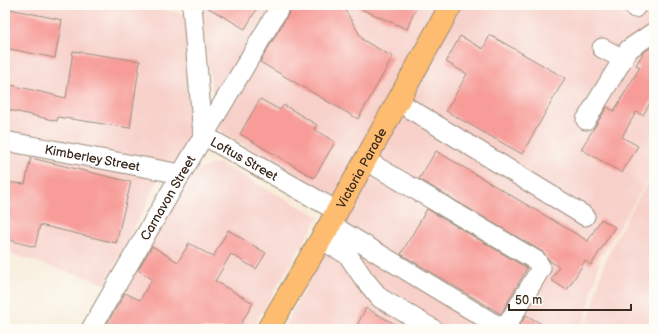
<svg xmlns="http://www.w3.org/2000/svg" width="659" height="334" viewBox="0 0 659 334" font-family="'Balsamiq Sans',sans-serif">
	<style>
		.built { fill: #f7d0c9 }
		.building { fill: #f79c98 }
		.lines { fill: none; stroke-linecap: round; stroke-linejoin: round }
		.minor-casing { stroke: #9a8b7c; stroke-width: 21 }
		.highway-casing { stroke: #9a8b7c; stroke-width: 24 }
		.minor { stroke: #fff; stroke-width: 19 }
		.highway { stroke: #fdbc70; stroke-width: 22 }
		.labels { text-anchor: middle; stroke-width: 3; stroke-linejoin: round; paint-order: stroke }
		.street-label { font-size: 13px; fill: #3b2a1e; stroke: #fdfcf7 }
	</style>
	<rect width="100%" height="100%" fill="#fdfcf7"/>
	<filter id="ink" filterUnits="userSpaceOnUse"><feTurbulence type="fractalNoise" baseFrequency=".025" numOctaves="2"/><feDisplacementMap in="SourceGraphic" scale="8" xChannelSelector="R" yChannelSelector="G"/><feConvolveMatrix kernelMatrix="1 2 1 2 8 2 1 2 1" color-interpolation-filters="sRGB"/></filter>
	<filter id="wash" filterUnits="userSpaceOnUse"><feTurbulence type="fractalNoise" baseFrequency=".012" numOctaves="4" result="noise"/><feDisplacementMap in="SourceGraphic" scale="16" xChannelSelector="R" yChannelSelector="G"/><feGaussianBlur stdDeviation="0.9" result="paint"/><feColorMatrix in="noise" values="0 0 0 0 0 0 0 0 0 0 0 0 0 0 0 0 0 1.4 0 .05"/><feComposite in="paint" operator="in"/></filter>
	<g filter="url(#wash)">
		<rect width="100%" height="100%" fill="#f8ecd9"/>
		<path class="built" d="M 5,5 L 134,5 L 188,14 L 191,134 L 178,166 L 5,131 Z
			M 199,5 L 440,5 L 336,197 L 218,130 Z
			M 460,5 L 654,5 L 654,170 L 600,258 L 586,318 L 578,329 L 283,329 Z
			M 5,146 L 160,177 L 106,284 L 5,252 Z
			M 219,163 L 319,217 L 252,329 L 98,329 L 189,174 L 211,165 Z
			M 654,172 L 654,329 L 581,329 L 589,318 L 605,261 L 620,230 Z"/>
		<g id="blocks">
			<path class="building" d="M 203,5 L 259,5 L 245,29 Z
				M 292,5 L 342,5 L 363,40 L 393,57 L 358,119 L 260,62 L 290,11 Z
				M 352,5 L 417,5 L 407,29 Z
				M 5,8 L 62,20 L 55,58 L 5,48 Z
				M 490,35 L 565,78 L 522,154 L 446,111 L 467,74 L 446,62 L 460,36 L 483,49 Z
				M 654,45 L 654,96 L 643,115 L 636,112 L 622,137 L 638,146 L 622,173 L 581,149 L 607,107 L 614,111 L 640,67 L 636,65 L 643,53 Z
				M 73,51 L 140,61 L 130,128 L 58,117 L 57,121 L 5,109 L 5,93 L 7,84 L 66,98 Z
				M 260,99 L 280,110 L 284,105 L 317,125 L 314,129 L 335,142 L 314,178 L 240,134 Z
				M 436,151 L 588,241 L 601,219 L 615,227 L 591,265 L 585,261 L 567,290 L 551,280 L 559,267 L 550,261 L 543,252 L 419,179 Z
				M 31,158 L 131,182 L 116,243 L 40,225 L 35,247 L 5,239 L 5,182 L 25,184 Z
				M 427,209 L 527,268 L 501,314 L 401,254 Z
				M 228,230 L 266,253 L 256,269 L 231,254 L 215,281 L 253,303 L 238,329 L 104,329 L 125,293 L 140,300 L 152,279 L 138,270 L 152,246 L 178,262 L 189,243 L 213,257 Z
				M 366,308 L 373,312 L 404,329 L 355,329 Z
				M 526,315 L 550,329 L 521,329 L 518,328 Z"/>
		</g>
	</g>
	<g filter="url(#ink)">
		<use href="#blocks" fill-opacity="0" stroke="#9a8b7c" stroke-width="1"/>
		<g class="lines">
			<defs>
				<g id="minor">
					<path id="s1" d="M 192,5 L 203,135 L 337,211"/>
					<path d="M 635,8 L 637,5"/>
					<path d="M 602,48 L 623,59"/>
					<path d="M 397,101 L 585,216"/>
					<path d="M 586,120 L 629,49 L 654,32"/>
					<path id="s2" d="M 5,141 L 181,174"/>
					<path d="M 330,224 L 493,323 L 502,327 L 509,322 L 541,268 L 537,261 L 365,160"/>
					<path d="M 320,239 L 348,255 L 364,279 L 380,298 L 433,329"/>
					<path id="s3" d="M 91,329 L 181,174 L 281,5"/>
				</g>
				<g id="highway">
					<path id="s4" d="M 268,329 L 330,224 L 451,5"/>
				</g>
			</defs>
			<use href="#minor" class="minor-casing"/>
			<use href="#highway" class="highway-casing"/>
			<use href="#minor" class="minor"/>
			<use href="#highway" class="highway"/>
		</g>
	</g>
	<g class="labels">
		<g class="street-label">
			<text dy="5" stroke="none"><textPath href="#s2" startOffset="89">Kimberley Street</textPath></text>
			<text dy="5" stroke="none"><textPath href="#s1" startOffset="178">Loftus Street</textPath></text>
			<text dy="5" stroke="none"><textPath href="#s4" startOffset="186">Victoria Parade</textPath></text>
			<text dy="5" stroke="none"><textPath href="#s3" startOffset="152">Carnavon Street</textPath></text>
		</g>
	</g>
	<rect width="659" height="334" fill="none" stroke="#fdfcf7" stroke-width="20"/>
	<path d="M509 304v6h122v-6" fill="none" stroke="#3b2a1e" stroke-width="2"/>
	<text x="515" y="304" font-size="12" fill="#3b2a1e" stroke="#fdfcf7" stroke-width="3" paint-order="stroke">50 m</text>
</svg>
